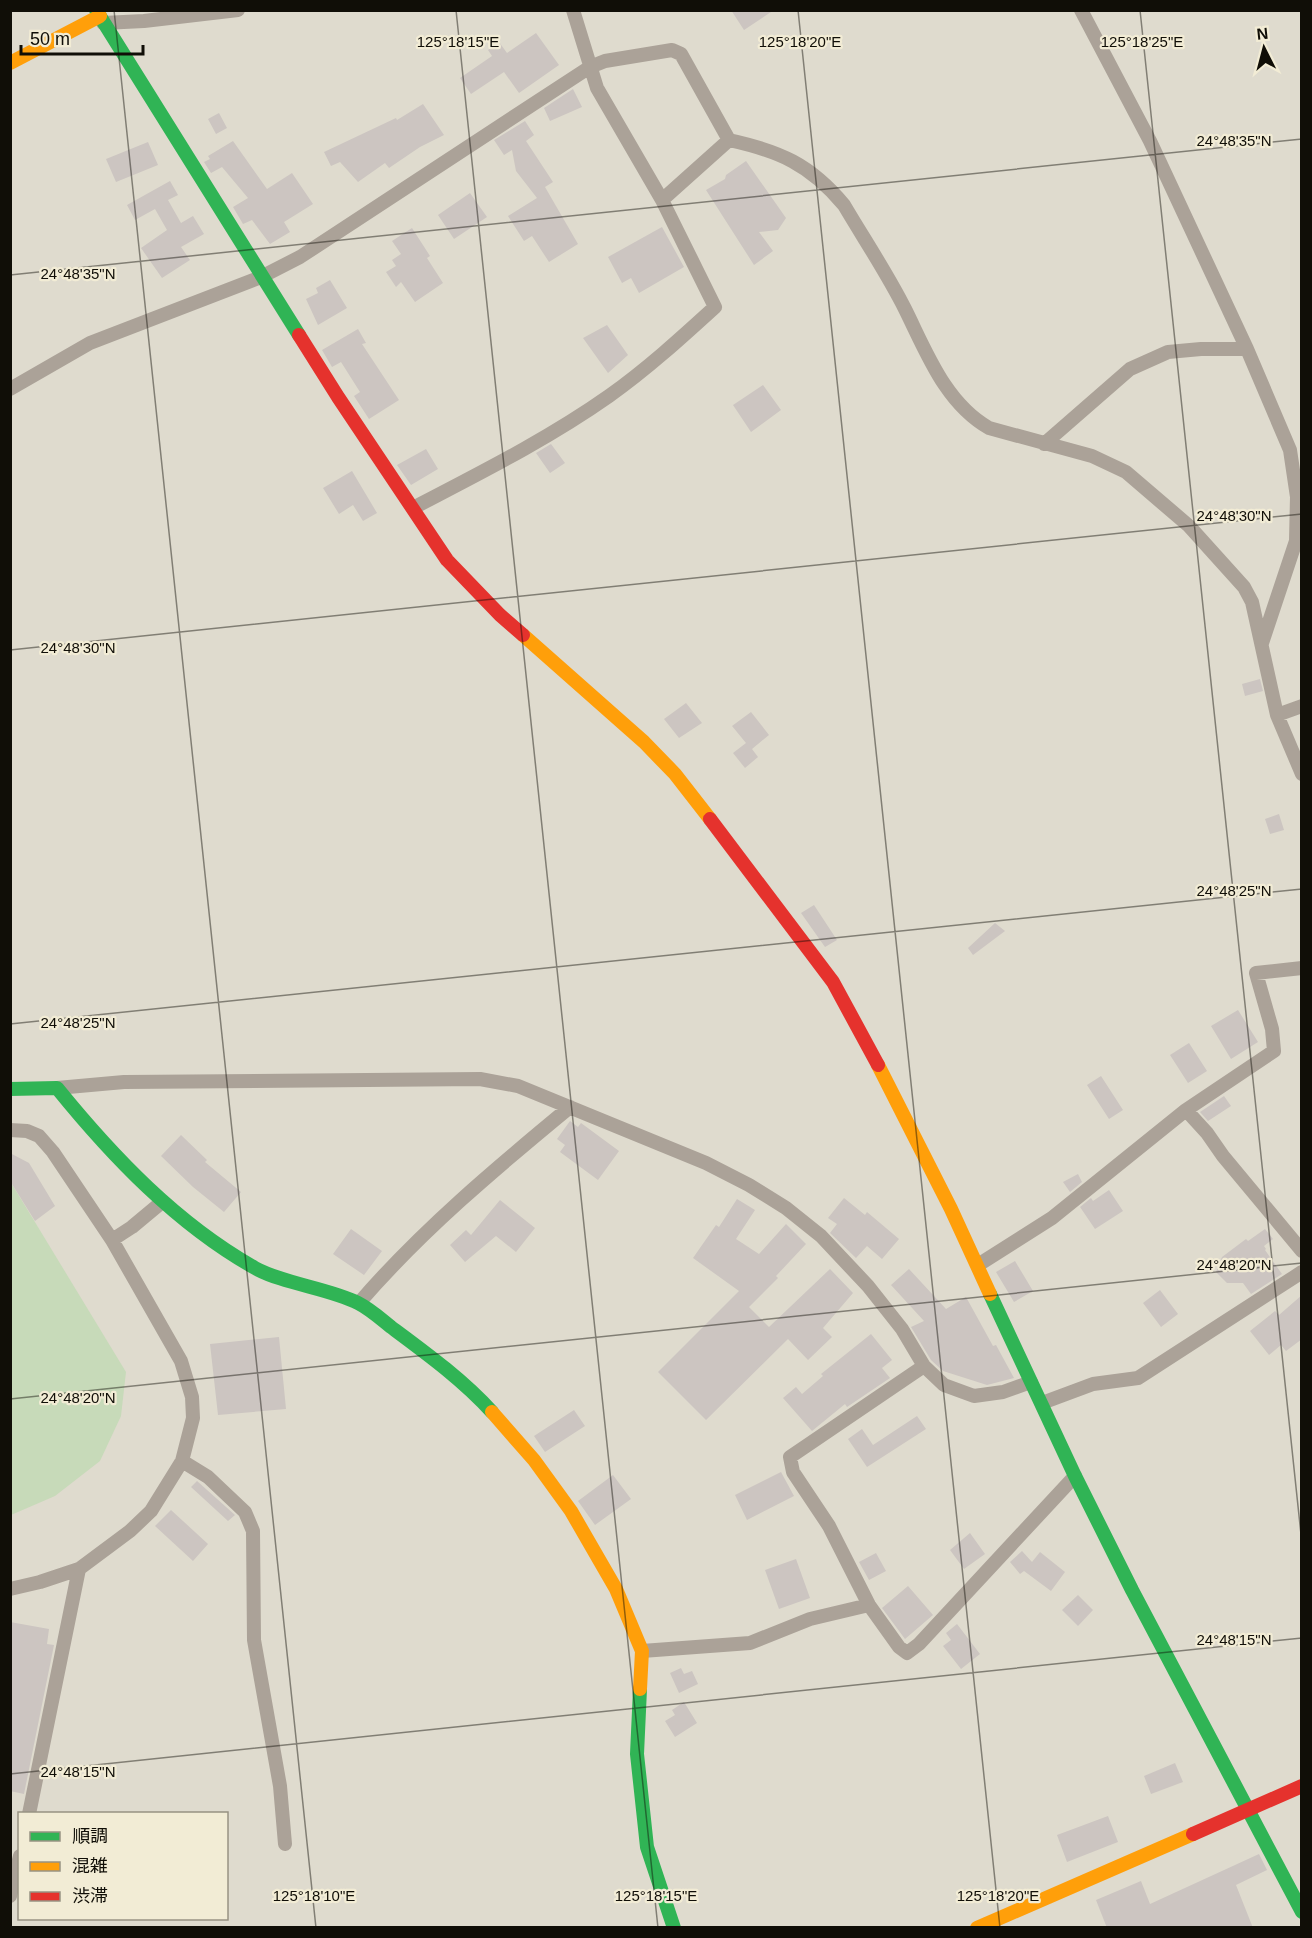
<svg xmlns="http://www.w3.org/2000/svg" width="1312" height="1938" viewBox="0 0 1312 1938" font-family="Helvetica,'Noto Sans JP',sans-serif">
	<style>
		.green { fill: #c7dab9 }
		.building { fill: #ccc5c1 }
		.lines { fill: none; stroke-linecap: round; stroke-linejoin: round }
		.street { stroke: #aba298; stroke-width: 14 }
		.fast { stroke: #30b455; stroke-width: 14 }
		.slow { stroke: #ff9f0a; stroke-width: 14 }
		.jam { stroke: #e5322d; stroke-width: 14 }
		.ticks { fill: none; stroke: #100e07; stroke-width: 1.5; stroke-opacity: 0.45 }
		.ticks-label { font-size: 15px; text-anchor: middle; fill: #100e07; stroke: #f2ecd5; stroke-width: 4.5; stroke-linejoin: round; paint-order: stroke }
	</style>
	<rect width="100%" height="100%" fill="#dfdbce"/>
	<path class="green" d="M 10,1181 L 126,1372 L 121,1416 L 100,1461 L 55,1496 L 11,1515 Z"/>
	<path class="building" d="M 731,10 L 774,10 L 744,30 Z
		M 536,33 L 559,65 L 519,93 L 504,72 L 471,94 L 460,78 L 492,56 L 488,50 L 499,42 L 507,53 Z
		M 573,89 L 582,107 L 550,121 L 544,108 Z
		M 423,104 L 444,135 L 420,147 L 389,168 L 385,163 L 358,182 L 340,162 L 331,166 L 324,152 L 396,118 L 397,120 Z
		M 219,113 L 227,128 L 216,134 L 208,119 Z
		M 525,121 L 534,135 L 526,141 L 553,182 L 545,187 L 578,244 L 549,262 L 532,236 L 524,241 L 508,216 L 537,198 L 516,171 L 512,150 L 504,155 L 494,140 Z
		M 233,141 L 267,189 L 292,173 L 313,204 L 284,222 L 290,232 L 270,244 L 252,220 L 243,224 L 233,207 L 248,198 L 222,167 L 211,173 L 204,162 L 210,159 L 208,156 Z
		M 148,142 L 158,165 L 116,182 L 106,159 Z
		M 746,161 L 786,218 L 778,230 L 759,232 L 773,251 L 754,265 L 706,190 L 725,179 L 726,175 Z
		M 170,181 L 178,195 L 168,200 L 181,223 L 193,216 L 204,234 L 181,247 L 190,260 L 162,278 L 141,248 L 167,230 L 155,209 L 135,220 L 127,205 Z
		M 470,193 L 487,217 L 454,239 L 438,215 Z
		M 662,227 L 684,267 L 639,293 L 631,278 L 622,283 L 608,257 Z
		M 412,228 L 430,256 L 427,258 L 443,283 L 415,302 L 401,282 L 396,287 L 386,272 L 396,266 L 392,260 L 401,254 L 392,241 Z
		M 330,280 L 347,308 L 318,325 L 306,299 L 318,293 L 316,288 Z
		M 607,325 L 628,355 L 608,373 L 583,338 Z
		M 358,329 L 366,343 L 362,344 L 399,400 L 369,419 L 354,396 L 360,392 L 341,362 L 332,367 L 322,350 Z
		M 763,385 L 781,410 L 751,432 L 733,405 Z
		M 551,444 L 565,463 L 550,473 L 536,453 Z
		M 426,449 L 438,469 L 411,485 L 397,465 Z
		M 352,471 L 377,513 L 363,521 L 353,505 L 339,514 L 323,488 Z
		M 1260,679 L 1263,691 L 1245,696 L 1242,684 Z
		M 686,703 L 702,723 L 679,738 L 664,719 Z
		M 751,712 L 769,735 L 752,749 L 758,757 L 745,768 L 733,753 L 746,743 L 732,726 Z
		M 1279,814 L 1284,830 L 1270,834 L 1265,819 Z
		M 814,905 L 837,940 L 825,947 L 801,913 Z
		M 995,923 L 1005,931 L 973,955 L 968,948 Z
		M 1238,1010 L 1258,1042 L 1231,1059 L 1211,1026 Z
		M 1189,1043 L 1207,1071 L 1188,1083 L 1170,1055 Z
		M 1101,1076 L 1123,1110 L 1109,1119 L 1087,1085 Z
		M 1224,1096 L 1231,1106 L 1208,1121 L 1200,1112 Z
		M 570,1121 L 578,1127 L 581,1123 L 619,1151 L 598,1180 L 560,1152 L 565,1145 L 557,1139 Z
		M 181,1135 L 207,1160 L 205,1162 L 241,1192 L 224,1212 L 193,1187 L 161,1156 Z
		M 10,1153 L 29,1163 L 55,1206 L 35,1221 L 10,1181 Z
		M 1078,1174 L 1082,1182 L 1070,1192 L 1063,1182 Z
		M 1109,1190 L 1123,1211 L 1095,1229 L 1080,1207 L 1091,1198 L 1093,1201 Z
		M 844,1198 L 865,1215 L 867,1212 L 899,1239 L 882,1259 L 867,1246 L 856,1258 L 830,1233 L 837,1224 L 828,1218 Z
		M 737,1199 L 755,1210 L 736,1239 L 759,1254 L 786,1224 L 806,1244 L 776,1276 L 778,1278 L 749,1307 L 769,1327 L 830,1269 L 853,1293 L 823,1328 L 832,1337 L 808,1360 L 788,1339 L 706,1420 L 658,1372 L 739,1291 L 693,1258 L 716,1225 L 719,1227 Z
		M 500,1200 L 535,1228 L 516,1252 L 496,1236 L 465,1262 L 450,1245 L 466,1230 L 471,1235 Z
		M 351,1229 L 382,1251 L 364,1275 L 333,1254 Z
		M 1265,1229 L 1273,1239 L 1264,1246 L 1266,1249 L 1265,1250 L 1282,1274 L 1251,1294 L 1243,1283 L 1227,1283 L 1216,1272 L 1222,1257 L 1246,1239 L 1248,1241 Z
		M 1015,1261 L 1033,1291 L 1014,1302 L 996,1272 Z
		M 909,1269 L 946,1309 L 966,1297 L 993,1346 L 996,1345 L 1014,1378 L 987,1385 L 943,1371 L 931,1360 L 911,1327 L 924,1321 L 891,1285 Z
		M 1160,1290 L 1178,1314 L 1161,1327 L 1143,1303 Z
		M 1302,1295 L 1302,1339 L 1286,1351 L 1281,1345 L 1269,1355 L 1250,1331 L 1275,1311 L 1279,1315 Z
		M 871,1334 L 892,1360 L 882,1368 L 890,1378 L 847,1407 L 845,1404 L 812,1431 L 783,1398 L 796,1387 L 802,1394 L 823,1376 L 821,1374 Z
		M 279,1337 L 286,1409 L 218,1415 L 210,1344 Z
		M 574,1410 L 585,1426 L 545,1452 L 534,1436 Z
		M 917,1416 L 926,1429 L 867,1467 L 848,1439 L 862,1429 L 873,1445 Z
		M 781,1472 L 794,1496 L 747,1520 L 735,1495 Z
		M 613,1475 L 631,1499 L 595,1525 L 578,1501 Z
		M 197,1481 L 235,1515 L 228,1521 L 191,1487 Z
		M 171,1510 L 208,1544 L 193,1561 L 155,1526 Z
		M 970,1533 L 985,1554 L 964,1569 L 950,1550 Z
		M 1022,1551 L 1032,1562 L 1040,1552 L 1065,1572 L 1051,1591 L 1024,1571 L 1020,1574 L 1010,1562 Z
		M 876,1553 L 886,1571 L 869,1580 L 859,1562 Z
		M 796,1559 L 810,1598 L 779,1609 L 765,1570 Z
		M 908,1586 L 933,1615 L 905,1639 L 882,1608 Z
		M 1078,1595 L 1093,1610 L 1078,1626 L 1062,1610 Z
		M 10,1622 L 49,1629 L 47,1644 L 54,1645 L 24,1794 L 10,1791 Z
		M 957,1624 L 980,1654 L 961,1669 L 943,1646 L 951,1640 L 946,1633 Z
		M 681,1668 L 684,1674 L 692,1671 L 698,1684 L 679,1693 L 670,1673 Z
		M 684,1702 L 697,1723 L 675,1737 L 665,1721 L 675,1715 L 672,1710 Z
		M 1175,1763 L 1183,1782 L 1151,1794 L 1144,1776 Z
		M 1108,1816 L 1118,1842 L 1067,1862 L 1057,1835 Z
		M 1259,1854 L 1267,1870 L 1236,1885 L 1253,1928 L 1107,1928 L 1096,1900 L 1141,1881 L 1150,1904 Z"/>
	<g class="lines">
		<path class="street" d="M 1081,10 L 1150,141 L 1247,349 L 1290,450 L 1297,497 L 1296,541 L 1262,643
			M 103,23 L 144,21 L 238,10
			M 662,200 L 729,140
			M 10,389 L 90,343 L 261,277 L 300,257 L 590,67 L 605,61 L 672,50 L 681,54 L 729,140 C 779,151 810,164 844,205 C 864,239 887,273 905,309 C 926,351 945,403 989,428 L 1092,456 L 1126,472 L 1189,526 L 1244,587 L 1252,602 L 1277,715 L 1302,774
			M 1044,444 L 1130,369 L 1168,352 L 1201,349 L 1247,349
			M 413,508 C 480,473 548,439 609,396 C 647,369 681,338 715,307 L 662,200 L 597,88 L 573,10
			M 1277,715 L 1302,706
			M 57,1088 L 124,1082 L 480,1079 L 518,1086 L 706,1163 L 749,1185 L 786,1208 L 821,1236 L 868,1286 L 902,1329 L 924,1366 L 944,1385 L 974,1396 L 1003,1392 L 1031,1382
			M 1186,1110 L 1207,1133 L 1223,1156 L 1302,1251
			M 10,1130 L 27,1131 L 39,1136 L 53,1152 L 112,1240 L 181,1361 L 192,1397 L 193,1418 L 182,1461 L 151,1511 L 130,1531 L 79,1569 L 40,1582 L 10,1589
			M 112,1240 L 132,1227 L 162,1202
			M 978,1265 L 1052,1218 L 1186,1110 L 1274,1051 L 1272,1029 L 1256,973 L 1302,968
			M 359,1303 C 421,1231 496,1168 570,1107
			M 924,1366 L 790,1457 L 793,1472 L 829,1526 L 869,1605 L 899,1647 L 907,1653 L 919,1644 L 1075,1476
			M 1042,1403 L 1093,1384 L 1138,1378 L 1302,1272
			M 182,1461 L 208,1477 L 245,1512 L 253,1531 L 254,1640 L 280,1786 L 285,1844
			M 642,1651 L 750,1643 L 810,1619 L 869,1605
			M 29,1814 L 79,1569
			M 10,1896 L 20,1856"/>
		<path class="fast" d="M 96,10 L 299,335
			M 10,1089 L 57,1088 C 113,1157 177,1224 255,1268 C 284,1284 328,1288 358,1303 C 370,1309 381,1319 391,1327 C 426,1353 463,1380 492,1412
			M 990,1294 L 1075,1476 L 1132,1590 L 1302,1912
			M 640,1689 L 637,1754 L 647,1847 L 674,1928"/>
		<path class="slow" d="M 10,63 L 100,16
			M 523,635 L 644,742 L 675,774 L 710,819
			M 878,1065 L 951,1209 L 990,1294
			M 492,1412 L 534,1460 L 571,1511 L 616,1589 L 642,1651 L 640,1689
			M 977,1928 L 1193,1834"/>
		<path class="jam" d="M 299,335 L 338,397 L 447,560 L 500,615 L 523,635
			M 710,819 L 833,982 L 878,1065
			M 1193,1834 L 1302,1786"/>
	</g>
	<path class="ticks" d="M 114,10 L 316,1928M 456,10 L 658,1928M 798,10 L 1000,1928M 1140,10 L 1302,1544M 10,275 L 1302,139M 10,650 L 1302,514M 10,1024 L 1302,889M 10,1399 L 1302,1263M 10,1774 L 1302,1638"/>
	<g class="ticks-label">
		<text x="458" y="47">125°18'15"E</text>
		<text x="800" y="47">125°18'20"E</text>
		<text x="1142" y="47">125°18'25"E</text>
		<text x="1234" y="146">24°48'35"N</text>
		<text x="78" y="279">24°48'35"N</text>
		<text x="1234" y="521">24°48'30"N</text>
		<text x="78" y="653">24°48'30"N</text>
		<text x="1234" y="896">24°48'25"N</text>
		<text x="78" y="1028">24°48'25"N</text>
		<text x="1234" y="1270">24°48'20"N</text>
		<text x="78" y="1403">24°48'20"N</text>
		<text x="1234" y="1645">24°48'15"N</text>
		<text x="78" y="1777">24°48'15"N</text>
		<text x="314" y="1901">125°18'10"E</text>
		<text x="656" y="1901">125°18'15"E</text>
		<text x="998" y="1901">125°18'20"E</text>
	</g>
	<rect width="1312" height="1938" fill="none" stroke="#100e07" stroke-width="24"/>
	<rect x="18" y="1812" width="210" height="108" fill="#f2ecd5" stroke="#989383" stroke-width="1.5"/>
	<rect x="30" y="1832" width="30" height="9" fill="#30b455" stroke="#989383" stroke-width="1.5"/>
	<text x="72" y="1842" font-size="18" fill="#100e07">順調</text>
	<rect x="30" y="1862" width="30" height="9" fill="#ff9f0a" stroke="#989383" stroke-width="1.5"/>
	<text x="72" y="1872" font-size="18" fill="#100e07">混雑</text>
	<rect x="30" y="1892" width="30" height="9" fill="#e5322d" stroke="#989383" stroke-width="1.5"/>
	<text x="72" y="1902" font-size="18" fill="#100e07">渋滞</text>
	<g transform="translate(1264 48) rotate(354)" stroke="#f2ecd5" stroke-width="4.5" paint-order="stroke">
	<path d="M0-4.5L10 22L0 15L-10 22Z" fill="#100e07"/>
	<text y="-9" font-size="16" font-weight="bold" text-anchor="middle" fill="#100e07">N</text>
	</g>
	<path d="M21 45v9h122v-9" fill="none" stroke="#100e07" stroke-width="3"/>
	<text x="30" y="45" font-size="18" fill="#100e07" stroke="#f2ecd5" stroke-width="4.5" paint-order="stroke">50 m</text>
</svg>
